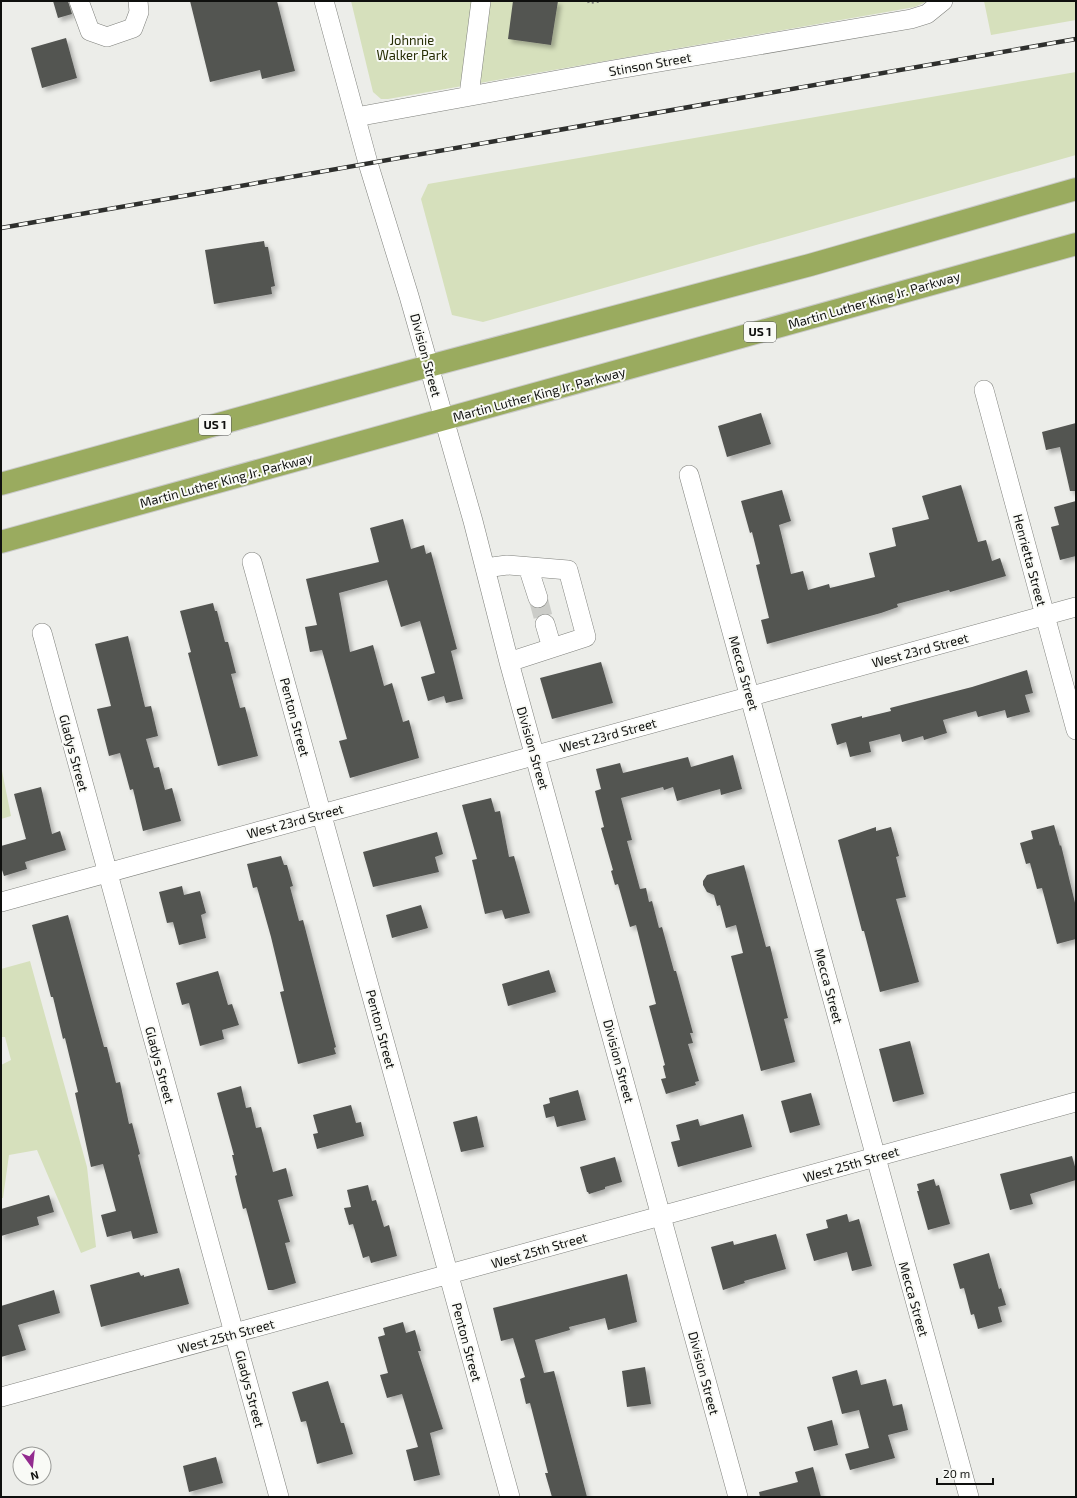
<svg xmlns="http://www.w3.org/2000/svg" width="1077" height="1498" viewBox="0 0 1077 1498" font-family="'Exo 2',sans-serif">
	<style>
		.green { fill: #d6e0bc }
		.building { fill: #535451; filter: url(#shadow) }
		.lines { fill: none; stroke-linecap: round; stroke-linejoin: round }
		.minor-tunnel { stroke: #cbccc8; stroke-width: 19; stroke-dasharray: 19 10; stroke-linecap: butt }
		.minor-casing { stroke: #7f807c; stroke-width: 20 }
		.highway-casing { stroke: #cacaca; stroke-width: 24 }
		.path { stroke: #7b7c79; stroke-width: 2.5; stroke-dasharray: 2 3; stroke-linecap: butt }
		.minor { stroke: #fff; stroke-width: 19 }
		.highway { stroke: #9aab5f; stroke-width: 22 }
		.rail-casing { stroke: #2e2f2d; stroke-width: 4.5 }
		.rail { stroke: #f9faf6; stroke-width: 3; stroke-dasharray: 9; stroke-linecap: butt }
		.labels { text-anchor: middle; stroke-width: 4; stroke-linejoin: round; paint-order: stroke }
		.shield { fill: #f9faf6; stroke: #555654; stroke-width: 1 }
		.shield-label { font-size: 12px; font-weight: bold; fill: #0f100e }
		.park-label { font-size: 13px; fill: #272e05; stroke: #f9faf6 }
		.street-label { font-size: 13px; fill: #0f100e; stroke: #f9faf6 }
	</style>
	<defs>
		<filter id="shadow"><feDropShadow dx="3.5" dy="3.5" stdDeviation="2" flood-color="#0004"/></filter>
	</defs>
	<rect width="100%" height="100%" fill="#ecede9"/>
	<path class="green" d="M 351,1 L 928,1 L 915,7 L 388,99 L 381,99 L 373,92 Z
		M 984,1 L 1076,1 L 1076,20 L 991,35 Z
		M 1076,72 L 1076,155 L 483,322 L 452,315 L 421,199 L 428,184 Z
		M 1,766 L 11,816 L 1,819 Z
		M 30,961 L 87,1167 L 96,1247 L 81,1253 L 37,1150 L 9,1155 L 3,1198 L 1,1198 L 1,1065 L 11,1060 L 5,1037 L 1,1037 L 1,969 Z"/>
	<path class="building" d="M 53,1 L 68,1 L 72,14 L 58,18 Z
		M 190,1 L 277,1 L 295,71 L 262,79 L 260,70 L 210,82 Z
		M 513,1 L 558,1 L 551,45 L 508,39 Z
		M 66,38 L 77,78 L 42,88 L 31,48 Z
		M 264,241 L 265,247 L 268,247 L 275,286 L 271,287 L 272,294 L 214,304 L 205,250 Z
		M 761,413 L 771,444 L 727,457 L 718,426 Z
		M 1076,423 L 1076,491 L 1070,491 L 1060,447 L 1046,450 L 1042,432 Z
		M 961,485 L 978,542 L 986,540 L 992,561 L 1000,558 L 1006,576 L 950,592 L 949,590 L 897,604 L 898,607 L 881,613 L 767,644 L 761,620 L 769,618 L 756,565 L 760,564 L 752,532 L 750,533 L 741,501 L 782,490 L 791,521 L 779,525 L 791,574 L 803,571 L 808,590 L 829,584 L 830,588 L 875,577 L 869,553 L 896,546 L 892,528 L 929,519 L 922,496 Z
		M 1076,501 L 1076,556 L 1060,560 L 1051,527 L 1059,525 L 1054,507 Z
		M 403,519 L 411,549 L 424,545 L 426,554 L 431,552 L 457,649 L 451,651 L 463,699 L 446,703 L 444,696 L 428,701 L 421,677 L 435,673 L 420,621 L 401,627 L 387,580 L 339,593 L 350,652 L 373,645 L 384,686 L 392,683 L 403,722 L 409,720 L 419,758 L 350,778 L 339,741 L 347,739 L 322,650 L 310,652 L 305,627 L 317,625 L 306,579 L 379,562 L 370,528 Z
		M 213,603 L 215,611 L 217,611 L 225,642 L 228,642 L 236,673 L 231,674 L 240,708 L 245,707 L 258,756 L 218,766 L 188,653 L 191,652 L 180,611 Z
		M 128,636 L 145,707 L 151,706 L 158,736 L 146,739 L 154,768 L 159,767 L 165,790 L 172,788 L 181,821 L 143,831 L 133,789 L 130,790 L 120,753 L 109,756 L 97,709 L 111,706 L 95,644 Z
		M 601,662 L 613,703 L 552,719 L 540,678 Z
		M 1027,670 L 1033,693 L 1025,695 L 1030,712 L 1007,718 L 1005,710 L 978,717 L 976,711 L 943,720 L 947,733 L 924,740 L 923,736 L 902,742 L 900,734 L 869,742 L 871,752 L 850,757 L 846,742 L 837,745 L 831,724 L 862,716 L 862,718 L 891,711 L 890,708 L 972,687 Z
		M 733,755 L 742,789 L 721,795 L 720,789 L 677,801 L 673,787 L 664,790 L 663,787 L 621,798 L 632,840 L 627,841 L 640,889 L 646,888 L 649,902 L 652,901 L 659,928 L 662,927 L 674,971 L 676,971 L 693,1033 L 690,1033 L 693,1043 L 688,1044 L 699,1081 L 695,1082 L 696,1085 L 666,1094 L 661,1079 L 666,1078 L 663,1066 L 665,1065 L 649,1006 L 656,1004 L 636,925 L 630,927 L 618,884 L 615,885 L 611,871 L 613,870 L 601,828 L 604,827 L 595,791 L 601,789 L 596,769 L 620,763 L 623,773 L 688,757 L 691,767 Z
		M 41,787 L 52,834 L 60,831 L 66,850 L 25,862 L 27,869 L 4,876 L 1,867 L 1,846 L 26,839 L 14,794 Z
		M 491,798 L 495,812 L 500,811 L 509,857 L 514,856 L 530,913 L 505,919 L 502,910 L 485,914 L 472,860 L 477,859 L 462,805 Z
		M 1054,825 L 1060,846 L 1061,845 L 1076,907 L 1076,939 L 1057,944 L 1042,888 L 1037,889 L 1030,863 L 1026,864 L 1020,843 L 1033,839 L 1031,831 Z
		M 876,827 L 876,831 L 891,827 L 899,856 L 896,857 L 906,897 L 896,899 L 919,982 L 880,992 L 864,931 L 862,931 L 838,840 Z
		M 437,832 L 443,854 L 435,857 L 439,872 L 373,887 L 363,852 Z
		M 281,856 L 284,865 L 287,865 L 293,886 L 290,887 L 299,921 L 303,920 L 336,1047 L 334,1048 L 336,1054 L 298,1064 L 280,992 L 284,991 L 271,937 L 257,887 L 253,888 L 247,864 Z
		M 744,865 L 766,947 L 770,946 L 788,1018 L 784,1019 L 795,1062 L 761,1071 L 731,956 L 743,953 L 736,925 L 726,928 L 720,905 L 717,906 L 714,895 L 707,892 L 703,885 L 703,881 L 707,875 Z
		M 182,886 L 184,895 L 200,891 L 206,913 L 201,915 L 206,938 L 179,945 L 173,922 L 167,923 L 159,892 Z
		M 421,905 L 428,928 L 392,938 L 386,915 Z
		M 68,915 L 104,1047 L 107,1047 L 116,1083 L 120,1082 L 129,1124 L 132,1123 L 140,1154 L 138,1155 L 158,1233 L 133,1239 L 131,1231 L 107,1237 L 101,1215 L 116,1211 L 103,1164 L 91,1167 L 75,1093 L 78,1092 L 65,1038 L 63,1039 L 53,997 L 51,997 L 32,925 Z
		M 549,970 L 556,992 L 508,1006 L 502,984 Z
		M 218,971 L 228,1005 L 232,1004 L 239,1025 L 222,1030 L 224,1039 L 200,1046 L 189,1003 L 182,1005 L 176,983 Z
		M 910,1041 L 924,1094 L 893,1102 L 879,1049 Z
		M 241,1086 L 246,1108 L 251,1107 L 256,1128 L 261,1127 L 273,1172 L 286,1168 L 293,1196 L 278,1200 L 290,1242 L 285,1243 L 296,1283 L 273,1290 L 268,1290 L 246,1208 L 243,1209 L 236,1181 L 235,1176 L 237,1175 L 232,1155 L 234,1155 L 217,1093 Z
		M 578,1090 L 586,1120 L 557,1127 L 554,1116 L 546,1118 L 543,1105 L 550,1103 L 549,1098 Z
		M 811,1093 L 820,1125 L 790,1133 L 781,1101 Z
		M 351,1105 L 356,1123 L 361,1122 L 364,1136 L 317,1149 L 313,1134 L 318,1133 L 313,1115 Z
		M 743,1114 L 752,1147 L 678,1167 L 671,1142 L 680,1140 L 676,1125 L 698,1119 L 700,1126 Z
		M 477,1116 L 484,1147 L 461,1152 L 453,1122 Z
		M 1072,1156 L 1076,1170 L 1076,1180 L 1030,1194 L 1033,1204 L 1010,1210 L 1000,1174 Z
		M 615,1157 L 622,1182 L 605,1187 L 605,1189 L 589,1194 L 588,1192 L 587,1192 L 580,1167 Z
		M 934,1179 L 936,1186 L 939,1185 L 950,1224 L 928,1230 L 917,1191 L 919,1191 L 917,1184 Z
		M 368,1185 L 372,1201 L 376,1200 L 384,1227 L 389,1225 L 397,1256 L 371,1263 L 369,1256 L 363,1258 L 353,1224 L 349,1225 L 344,1208 L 351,1207 L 347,1190 Z
		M 49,1195 L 54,1212 L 37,1217 L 39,1225 L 1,1236 L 1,1209 Z
		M 847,1214 L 849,1222 L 859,1219 L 872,1266 L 852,1271 L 847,1252 L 814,1261 L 806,1234 L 828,1228 L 826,1220 Z
		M 776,1234 L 786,1269 L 744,1281 L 745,1283 L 723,1290 L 711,1247 L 733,1241 L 734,1245 Z
		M 989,1253 L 999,1289 L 1001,1288 L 1006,1305 L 998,1307 L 1002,1322 L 978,1329 L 974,1314 L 971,1315 L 964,1288 L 960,1289 L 953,1264 Z
		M 179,1268 L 189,1304 L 101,1327 L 90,1285 L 139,1272 L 141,1276 L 144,1275 L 144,1277 Z
		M 627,1274 L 637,1322 L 608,1330 L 605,1318 L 569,1327 L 570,1330 L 535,1340 L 544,1373 L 554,1371 L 587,1497 L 552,1497 L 545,1473 L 548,1473 L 530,1403 L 526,1404 L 520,1379 L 525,1377 L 513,1338 L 501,1341 L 493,1308 Z
		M 54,1290 L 60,1313 L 18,1325 L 26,1350 L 1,1357 L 1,1306 Z
		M 403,1322 L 406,1333 L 415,1330 L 421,1351 L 418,1351 L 443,1429 L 430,1433 L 440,1475 L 414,1481 L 406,1450 L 418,1447 L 402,1394 L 387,1398 L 380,1375 L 388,1373 L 378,1337 L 385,1335 L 383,1328 Z
		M 645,1367 L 651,1404 L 627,1407 L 622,1371 Z
		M 857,1370 L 861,1385 L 886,1379 L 893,1406 L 902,1404 L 908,1430 L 888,1435 L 895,1458 L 850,1470 L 845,1454 L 869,1448 L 859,1410 L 842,1414 L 832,1377 Z
		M 328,1381 L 341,1423 L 344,1423 L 353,1454 L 317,1464 L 306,1421 L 301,1422 L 292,1392 Z
		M 832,1420 L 838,1445 L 814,1451 L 807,1427 Z
		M 216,1457 L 223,1483 L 189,1492 L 183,1466 Z
		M 813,1467 L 821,1497 L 760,1497 L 759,1492 L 798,1482 L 795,1472 Z"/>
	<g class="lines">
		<path class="minor-tunnel" d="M 538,598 L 545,624"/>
		<defs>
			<path id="minor" d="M 79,1 L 90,31 L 107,37 L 133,28 L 139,12 L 138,1
				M 324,1 L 368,163 L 409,296 L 473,521 L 509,662 L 738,1497
				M 469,95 L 481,1
				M 356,117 L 607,71 L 911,19 L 927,14 L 943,1
				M 984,390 L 1076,730
				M 689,475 L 969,1497
				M 252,562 L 510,1497
				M 528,567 L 538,598
				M 485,568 L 507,565 L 568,570 L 586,637 L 509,662
				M 545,624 L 552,648
				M 42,633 L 279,1497
				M 1,902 L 1076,607
				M 1,1397 L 1076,1102"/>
			<path id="highway" d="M 1,484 L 429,366 L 810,265 L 1076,189
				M 1,542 L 1076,244"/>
		</defs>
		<use href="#minor" class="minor-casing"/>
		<use href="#highway" class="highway-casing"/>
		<path class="path" d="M 588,1 L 589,3 L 601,1"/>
		<use href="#minor" class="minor"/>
		<use href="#highway" class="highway"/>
		<defs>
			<path id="rail" d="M 1,228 L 1076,39"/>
		</defs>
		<use href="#rail" class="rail-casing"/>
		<use href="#rail" class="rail"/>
	</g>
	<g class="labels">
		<g class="shield">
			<rect x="744" y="322" width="32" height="20" rx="3"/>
			<rect x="199" y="415" width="32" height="20" rx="3"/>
		</g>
		<g class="shield-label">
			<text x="760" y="336">US 1</text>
			<text x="215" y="429">US 1</text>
		</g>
		<g class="park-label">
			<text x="412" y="45">Johnnie<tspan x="412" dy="15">Walker Park</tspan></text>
		</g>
		<g class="street-label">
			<text transform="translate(650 64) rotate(-10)" y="5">Stinson Street</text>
			<text transform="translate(874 300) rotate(-16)" y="5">Martin Luther King Jr. Parkway</text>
			<text transform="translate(426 355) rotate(75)" y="5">Division Street</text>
			<text transform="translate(539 394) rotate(-15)" y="5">Martin Luther King Jr. Parkway</text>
			<text transform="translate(226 480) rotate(-15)" y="5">Martin Luther King Jr. Parkway</text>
			<text transform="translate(1030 560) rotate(75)" y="5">Henrietta Street</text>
			<text transform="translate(920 650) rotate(-15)" y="5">West 23rd Street</text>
			<text transform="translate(744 673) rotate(74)" y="5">Mecca Street</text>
			<text transform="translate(295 717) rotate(75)" y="5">Penton Street</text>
			<text transform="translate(608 735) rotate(-15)" y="5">West 23rd Street</text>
			<text transform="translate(533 748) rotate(74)" y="5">Division Street</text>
			<text transform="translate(74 753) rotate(75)" y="5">Gladys Street</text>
			<text transform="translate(295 821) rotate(-15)" y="5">West 23rd Street</text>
			<text transform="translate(829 986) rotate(75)" y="5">Mecca Street</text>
			<text transform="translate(381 1029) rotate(75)" y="5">Penton Street</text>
			<text transform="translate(619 1061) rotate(75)" y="5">Division Street</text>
			<text transform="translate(160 1065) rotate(75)" y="5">Gladys Street</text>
			<text transform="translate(851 1164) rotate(-16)" y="5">West 25th Street</text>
			<text transform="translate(539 1250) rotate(-16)" y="5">West 25th Street</text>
			<text transform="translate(914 1299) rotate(74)" y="5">Mecca Street</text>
			<text transform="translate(226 1336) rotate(-15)" y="5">West 25th Street</text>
			<text transform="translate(467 1342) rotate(75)" y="5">Penton Street</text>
			<text transform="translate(704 1373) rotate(75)" y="5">Division Street</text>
			<text transform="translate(250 1389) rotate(75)" y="5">Gladys Street</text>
		</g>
	</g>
	<rect width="1077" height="1498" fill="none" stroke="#0f100e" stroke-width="4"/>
	<g transform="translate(32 1466) rotate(165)"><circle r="19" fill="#f9faf6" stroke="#9b9c99"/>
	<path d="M0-3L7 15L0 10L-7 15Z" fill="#932b8f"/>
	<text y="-6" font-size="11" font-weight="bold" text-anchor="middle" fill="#0f100e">N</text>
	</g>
	<path d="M937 1478v6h56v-6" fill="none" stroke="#0f100e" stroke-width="2"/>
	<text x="943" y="1478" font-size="12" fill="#0f100e" stroke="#f9faf6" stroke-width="3" paint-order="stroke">20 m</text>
</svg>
